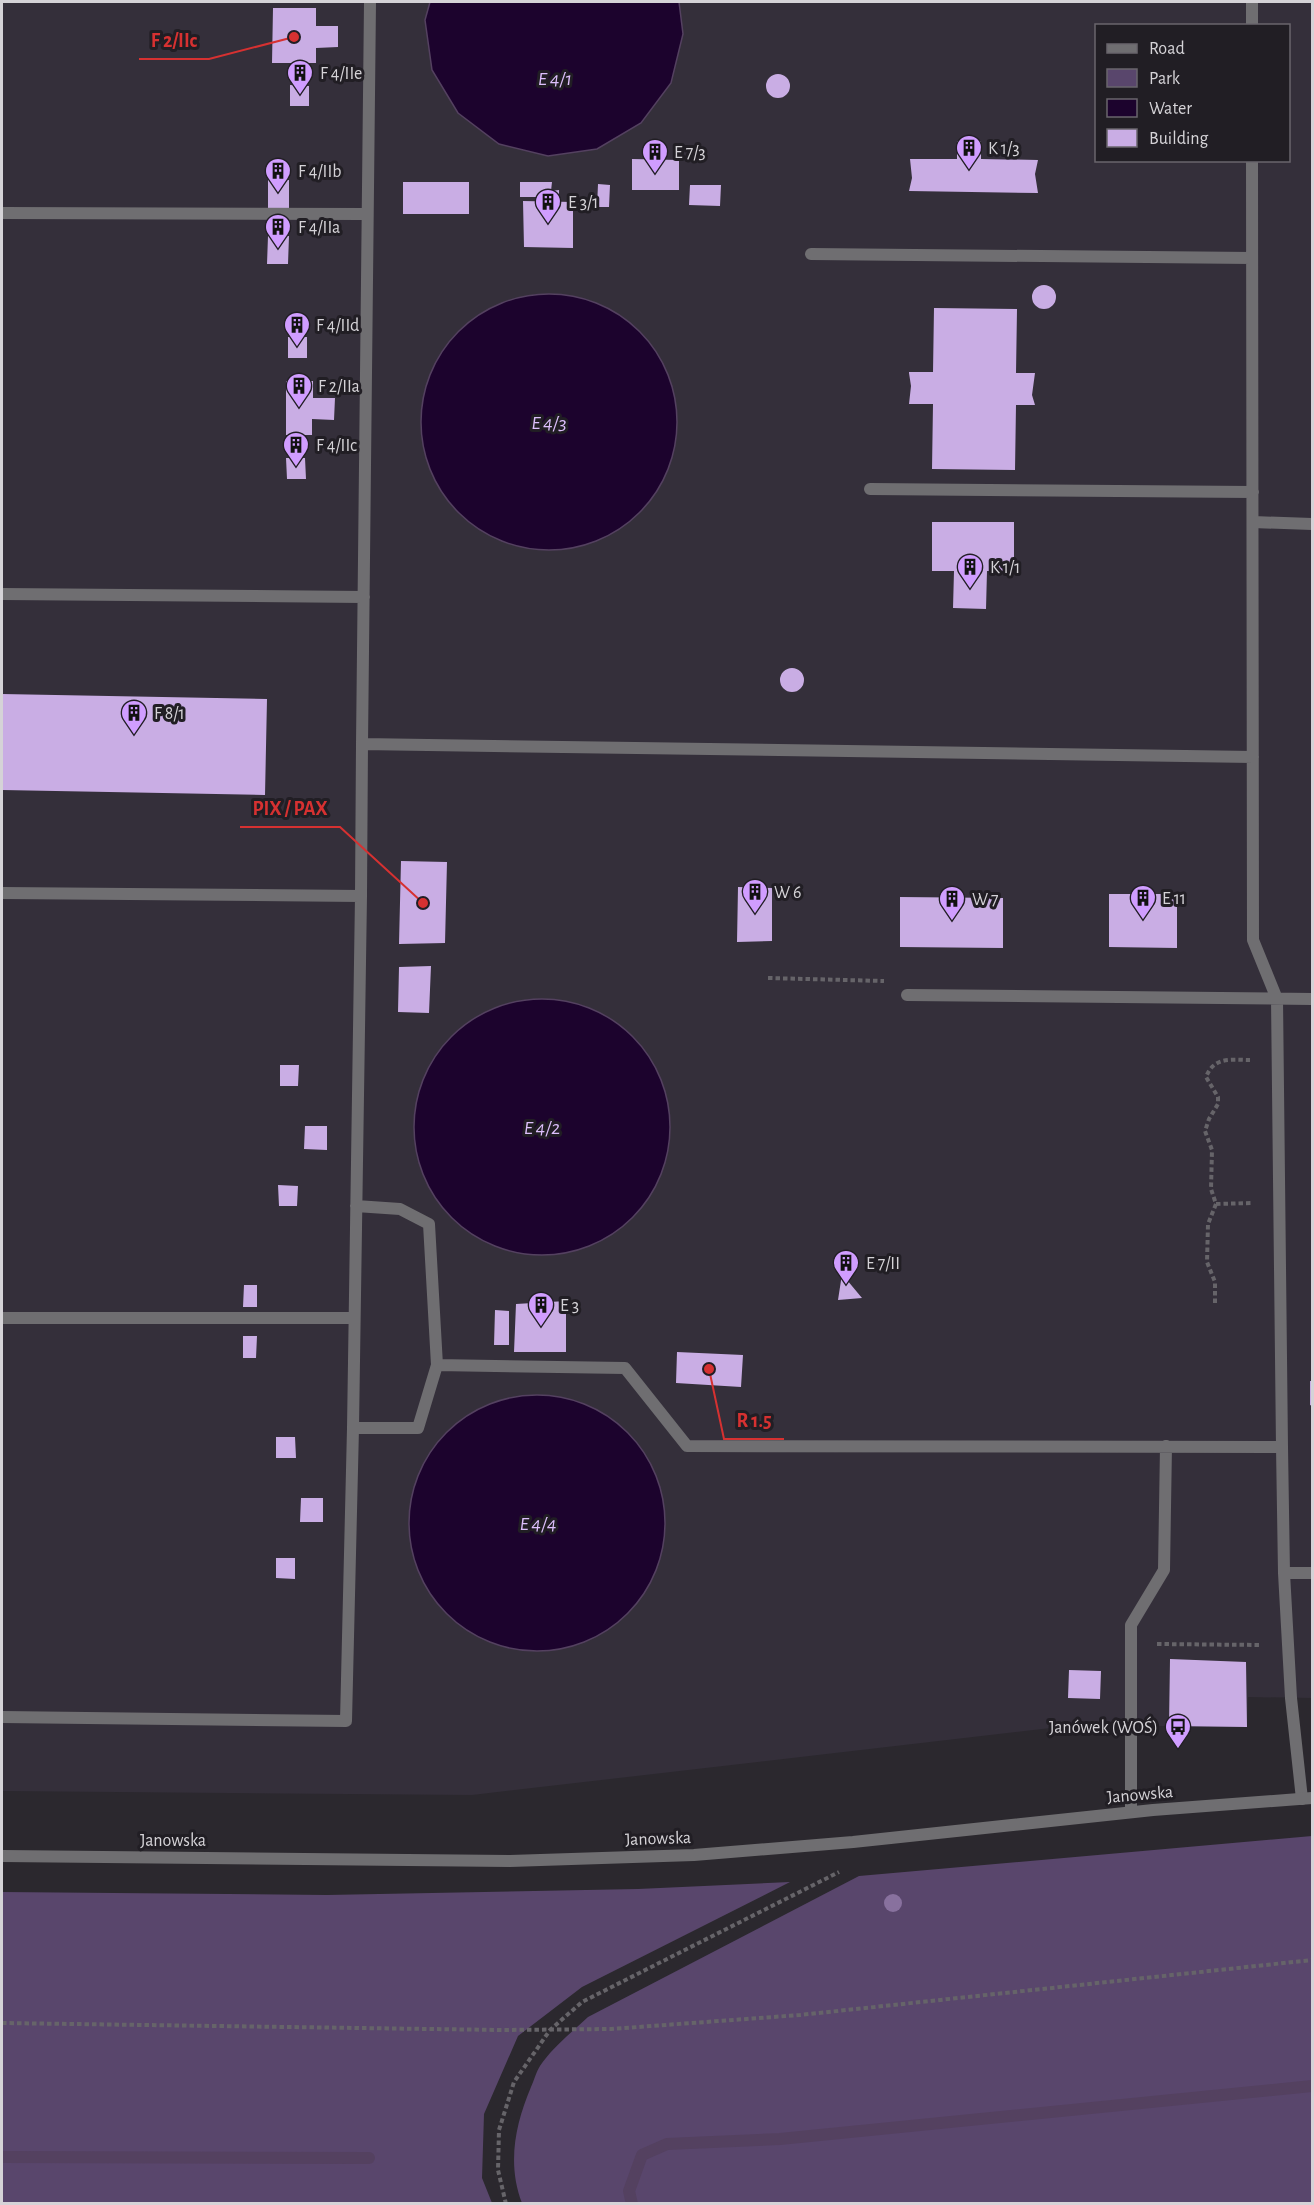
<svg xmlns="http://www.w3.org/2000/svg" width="1314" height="2205" viewBox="0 0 1314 2205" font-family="'Alegreya Sans',sans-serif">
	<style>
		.built { fill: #342f3a; fill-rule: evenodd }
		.green { fill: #59466c }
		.water { fill: #1c032d; stroke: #544160; stroke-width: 1.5 }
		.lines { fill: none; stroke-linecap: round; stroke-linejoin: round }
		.stream { stroke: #544160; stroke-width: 12 }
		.building { fill: #c9ade4 }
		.path { stroke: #666469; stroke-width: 4; stroke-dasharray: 4.5 3; stroke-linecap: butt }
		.service { stroke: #6f6e71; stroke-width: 12 }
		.minor { stroke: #6f6e71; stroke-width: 12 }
		.tree { fill: #88719e }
		.labels { text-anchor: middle; stroke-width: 6; stroke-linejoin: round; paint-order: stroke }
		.poi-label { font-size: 18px; fill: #d5d3d7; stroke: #211e24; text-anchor: start }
		.street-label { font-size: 18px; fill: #d5d3d7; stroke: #211e24 }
		.water-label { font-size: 20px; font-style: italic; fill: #ddbffc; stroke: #211e24 }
		.leader { fill: none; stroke: #d63131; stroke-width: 2 }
		.callout-dot { fill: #d63131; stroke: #211e24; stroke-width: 2 }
		.callout-label { font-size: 20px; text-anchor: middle; font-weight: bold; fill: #d63131; stroke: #211e24; stroke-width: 6; stroke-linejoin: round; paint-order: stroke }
	</style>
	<rect width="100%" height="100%" fill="#2b282e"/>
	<path class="built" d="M 2,2 L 1312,2 L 1312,1698 L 1248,1697 L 1247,1727 L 1077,1725 L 472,1795 L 2,1791 ZM 1096,26 L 1288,26 L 1288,160 L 1096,160 Z"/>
	<path class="green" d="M 1312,1836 L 1312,2203 L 522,2203 C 507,2164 515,2125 531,2087 C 534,2081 536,2072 540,2066 C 551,2049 573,2031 588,2017 L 859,1876 Z
		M 790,1882 L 582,1987 L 518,2036 L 484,2114 L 482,2178 L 492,2203 L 2,2203 L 2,1892 L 327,1895 L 638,1889 Z"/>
	<path class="water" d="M 430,2 L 679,2 L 683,34 L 671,83 L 641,123 L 597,149 L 548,156 L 499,144 L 458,113 L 432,70 L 425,20 Z
		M421 422a128 128 0 1 1 256 0a128 128 0 1 1-256 0Z
		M414 1127a128 128 0 1 1 256 0a128 128 0 1 1-256 0Z
		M409 1523a128 128 0 1 1 256 0a128 128 0 1 1-256 0Z"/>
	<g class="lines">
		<path class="stream" d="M 2,2157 L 369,2158
			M 632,2204 L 629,2191 L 642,2155 L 667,2144 L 780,2139 L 1312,2086"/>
	</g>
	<path class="building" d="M 273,8 L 316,8 L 316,26 L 338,26 L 338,47 L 316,48 L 316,63 L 272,63 Z
		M766 86a12 12 0 1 1 24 0a12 12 0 1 1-24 0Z
		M 290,85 L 309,86 L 309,106 L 290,106 Z
		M 957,141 L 981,141 L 981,159 L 1038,160 L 1035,174 L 1038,193 L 909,191 L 912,178 L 910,159 L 957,159 Z
		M 632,159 L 679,160 L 679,190 L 632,190 Z
		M 268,180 L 289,180 L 289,208 L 268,208 Z
		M 403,182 L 469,182 L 469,214 L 403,214 Z
		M 520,182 L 552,182 L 551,191 L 559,190 L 559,197 L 520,197 Z
		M 598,184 L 610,185 L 609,207 L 597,207 Z
		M 690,185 L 721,185 L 720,206 L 689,205 Z
		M 523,201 L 573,202 L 573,248 L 524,247 Z
		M 268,236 L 289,236 L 288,264 L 267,264 Z
		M1032 297a12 12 0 1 1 24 0a12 12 0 1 1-24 0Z
		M 934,308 L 1017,309 L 1016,373 L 1035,373 L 1032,395 L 1035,405 L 1016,405 L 1015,470 L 932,469 L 933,404 L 909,404 L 911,386 L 909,373 L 909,372 L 933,372 Z
		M 288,337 L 307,337 L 307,358 L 288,358 Z
		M 286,381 L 313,381 L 313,398 L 335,398 L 334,420 L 312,419 L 312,435 L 286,435 Z
		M 286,458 L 305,458 L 306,479 L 287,479 Z
		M 932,522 L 1014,522 L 1014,571 L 987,571 L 986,609 L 953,608 L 954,571 L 932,571 Z
		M780 680a12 12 0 1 1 24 0a12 12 0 1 1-24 0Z
		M 2,694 L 267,699 L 265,795 L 2,790 Z
		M 401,861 L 447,862 L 445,943 L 399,944 Z
		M 738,887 L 772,888 L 772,941 L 737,942 Z
		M 1109,894 L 1177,894 L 1177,948 L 1109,947 Z
		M 900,897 L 1003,898 L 1003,948 L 900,947 Z
		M 431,966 L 429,1013 L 398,1012 L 399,967 Z
		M 280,1065 L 299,1065 L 298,1086 L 280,1086 Z
		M 305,1126 L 327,1126 L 327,1150 L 304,1149 Z
		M 278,1185 L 298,1186 L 297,1206 L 279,1206 Z
		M 842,1274 L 862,1298 L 838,1300 Z
		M 244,1285 L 257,1285 L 257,1307 L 243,1307 Z
		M 566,1301 L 566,1352 L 514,1352 L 516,1304 Z
		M 495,1310 L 509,1311 L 509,1345 L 494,1345 Z
		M 243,1336 L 257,1336 L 256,1358 L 243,1358 Z
		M 677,1352 L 743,1355 L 741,1387 L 676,1383 Z
		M 1310,1381 L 1312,1381 L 1312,1406 L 1310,1405 Z
		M 276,1437 L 295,1437 L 296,1458 L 276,1458 Z
		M 301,1498 L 323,1498 L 323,1522 L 300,1522 Z
		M 276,1558 L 295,1558 L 295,1579 L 276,1578 Z
		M 1170,1659 L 1246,1662 L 1247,1727 L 1169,1726 Z
		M 1069,1670 L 1101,1671 L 1100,1699 L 1068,1698 Z"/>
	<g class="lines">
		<path class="path" d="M 768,978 L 884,981
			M 1216,1204 L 1252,1203
			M 1215,1303 L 1215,1282 L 1207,1262 L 1208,1224 L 1216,1204 L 1211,1189 L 1212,1150 L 1205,1131 L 1209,1119 L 1218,1104 L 1218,1097 L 1206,1077 C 1214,1056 1232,1060 1250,1060
			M 1157,1644 L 1260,1645
			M 2,2023 L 502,2030 L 611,2029 L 800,2015 L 1312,1960
			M 506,2204 L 498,2170 L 499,2130 L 514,2082 L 550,2030 L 582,2002 L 839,1872"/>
		<path class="service" d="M 1252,2 L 1252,26
			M 2,213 L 367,214
			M 811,254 L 1252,258
			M 870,489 L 1253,492
			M 1253,522 L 1312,524
			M 2,594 L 364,597
			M 362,744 L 370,2
			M 2,893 L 361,896 L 353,1428 L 346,1721 L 2,1717
			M 361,896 L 362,744 L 1253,757
			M 907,995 L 1312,999
			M 356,1206 L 400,1209 L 429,1224 L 437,1365
			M 2,1318 L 353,1318
			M 353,1428 L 418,1428 L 437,1365 L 625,1368 L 687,1446 L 1282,1447 L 1277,999 L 1253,940 L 1252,160
			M 1282,1447 L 1284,1573
			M 1302,1799 L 1291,1698 L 1284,1573 L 1312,1573
			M 1131,1812 L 1131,1625 L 1164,1570 L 1166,1446"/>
		<path class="minor" d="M 2,1856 L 510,1861 L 694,1855 L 853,1842 L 1153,1810 L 1312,1798"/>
	</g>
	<circle class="tree" cx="893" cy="1903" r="9"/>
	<defs>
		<symbol id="building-pin" viewBox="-11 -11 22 30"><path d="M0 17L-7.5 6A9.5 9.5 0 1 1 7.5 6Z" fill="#d09dff" stroke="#211e24"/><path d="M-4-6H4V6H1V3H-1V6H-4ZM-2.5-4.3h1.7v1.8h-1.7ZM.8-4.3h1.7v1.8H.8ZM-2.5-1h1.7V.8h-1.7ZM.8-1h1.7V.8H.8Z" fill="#111"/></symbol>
		<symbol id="bus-pin" viewBox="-11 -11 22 30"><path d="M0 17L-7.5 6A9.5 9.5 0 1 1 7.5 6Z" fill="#d09dff" stroke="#211e24"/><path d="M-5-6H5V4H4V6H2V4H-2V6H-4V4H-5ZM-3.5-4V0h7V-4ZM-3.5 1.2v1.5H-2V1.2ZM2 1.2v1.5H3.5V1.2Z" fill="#111"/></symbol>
	</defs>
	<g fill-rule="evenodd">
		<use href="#building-pin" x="285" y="58" width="30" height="40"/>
		<use href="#building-pin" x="954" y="133" width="30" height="40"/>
		<use href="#building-pin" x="640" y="137" width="30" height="40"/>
		<use href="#building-pin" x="263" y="156" width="30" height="40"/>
		<use href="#building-pin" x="533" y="187" width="30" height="40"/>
		<use href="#building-pin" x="263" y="212" width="30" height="40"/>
		<use href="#building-pin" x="282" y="310" width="30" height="40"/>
		<use href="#building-pin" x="284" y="371" width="30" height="40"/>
		<use href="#building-pin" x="281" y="430" width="30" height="40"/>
		<use href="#building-pin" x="955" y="552" width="30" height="40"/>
		<use href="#building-pin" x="119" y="698" width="30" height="40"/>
		<use href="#building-pin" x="740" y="877" width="30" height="40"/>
		<use href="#building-pin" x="1128" y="883" width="30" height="40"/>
		<use href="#building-pin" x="937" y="884" width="30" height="40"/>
		<use href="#building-pin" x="831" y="1248" width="30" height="40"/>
		<use href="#building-pin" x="526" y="1290" width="30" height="40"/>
		<use href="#bus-pin" x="1163" y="1712" width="30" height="40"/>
	</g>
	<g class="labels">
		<g class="poi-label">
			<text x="320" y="79">F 4/IIe</text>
			<text x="988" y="154">K 1/3</text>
			<text x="674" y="158">E 7/3</text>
			<text x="298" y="177">F 4/IIb</text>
			<text x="568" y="208">E 3/1</text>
			<text x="298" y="233">F 4/IIa</text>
			<text x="316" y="331">F 4/IId</text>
			<text x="318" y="392">F 2/IIa</text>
			<text x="316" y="451">F 4/IIc</text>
			<text x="990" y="573">K 1/1</text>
			<text x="154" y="719">F 8/1</text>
			<text x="774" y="898">W 6</text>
			<text x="1162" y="904">E 11</text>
			<text x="972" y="905">W 7</text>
			<text x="866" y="1269">E 7/II</text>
			<text x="560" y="1311">E 3</text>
			<text x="1158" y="1733" text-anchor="end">Janówek (WOŚ)</text>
		</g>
		<g class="street-label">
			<text transform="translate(1140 1794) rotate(-5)" y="6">Janowska</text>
			<text transform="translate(658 1838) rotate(-2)" y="6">Janowska</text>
			<text x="173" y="1846">Janowska</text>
		</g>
		<g class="water-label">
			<text x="555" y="85">E 4/1</text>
			<text x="549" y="429">E 4/3</text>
			<text x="542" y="1134">E 4/2</text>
			<text x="538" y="1530">E 4/4</text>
		</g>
	</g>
	<path class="leader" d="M294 37L209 59H139M423 903L340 827H240M709 1369L724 1439H784"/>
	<g class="callout-dot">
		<circle cx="294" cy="37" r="6"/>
		<circle cx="423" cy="903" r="6"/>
		<circle cx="709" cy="1369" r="6"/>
	</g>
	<g class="callout-label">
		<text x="174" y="47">F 2/IIc</text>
		<text x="290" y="815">PIX / PAX</text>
		<text x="754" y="1427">R 1.5</text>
	</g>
	<rect width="1314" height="2205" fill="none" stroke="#d5d3d7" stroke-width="6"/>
	<rect x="1095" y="24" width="195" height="138" fill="#211e24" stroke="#69666c" stroke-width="1.5"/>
	<rect x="1107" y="44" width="30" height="9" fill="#6f6e71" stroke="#69666c" stroke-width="1.5"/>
	<text x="1149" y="54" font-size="18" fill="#d5d3d7">Road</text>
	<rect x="1107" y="69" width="30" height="18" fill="#59466c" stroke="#69666c" stroke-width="1.5"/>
	<text x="1149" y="84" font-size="18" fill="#d5d3d7">Park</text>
	<rect x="1107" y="99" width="30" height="18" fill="#1c032d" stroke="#69666c" stroke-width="1.5"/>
	<text x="1149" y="114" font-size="18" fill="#d5d3d7">Water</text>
	<rect x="1107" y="129" width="30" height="18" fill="#c9ade4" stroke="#69666c" stroke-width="1.5"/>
	<text x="1149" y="144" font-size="18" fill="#d5d3d7">Building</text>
</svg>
